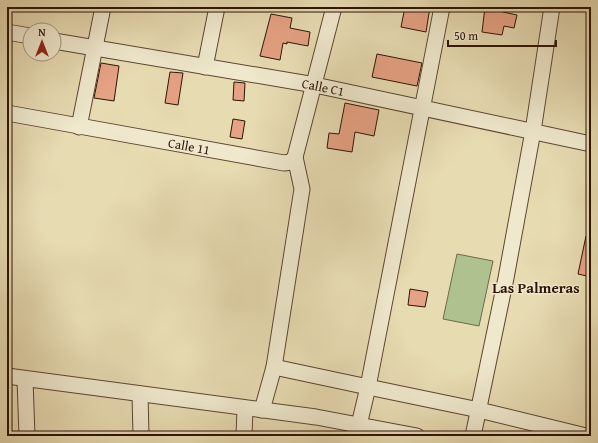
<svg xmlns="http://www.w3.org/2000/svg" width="598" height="443" viewBox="0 0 598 443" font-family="'Gentium Book Plus',serif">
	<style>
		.green { fill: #b0c190; stroke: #6e6a4a }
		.building { fill: #e6a284; stroke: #2d1405 }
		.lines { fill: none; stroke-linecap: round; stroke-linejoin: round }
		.street-casing { stroke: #5c4630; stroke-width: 17 }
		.street { stroke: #efe8cd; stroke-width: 15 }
		.labels { text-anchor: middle; stroke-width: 3; stroke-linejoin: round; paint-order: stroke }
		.street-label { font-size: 13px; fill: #2d1405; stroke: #efe8cd }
		.quarter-label { font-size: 15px; font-weight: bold; fill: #2d1405; stroke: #efe8cd }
	</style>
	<rect width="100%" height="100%" fill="#e7dbb2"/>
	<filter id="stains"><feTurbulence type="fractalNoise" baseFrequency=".005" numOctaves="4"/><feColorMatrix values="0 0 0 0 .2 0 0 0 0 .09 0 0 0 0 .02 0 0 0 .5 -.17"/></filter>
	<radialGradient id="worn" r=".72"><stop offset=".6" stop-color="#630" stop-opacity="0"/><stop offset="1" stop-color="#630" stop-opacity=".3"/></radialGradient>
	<path class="green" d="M 457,254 L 493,261 L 479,326 L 443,319 Z"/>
	<path class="building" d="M 405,7 L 430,7 L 426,32 L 401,27 Z
		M 485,7 L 504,9 L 503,12 L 517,15 L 514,28 L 504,26 L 502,35 L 482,32 Z
		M 271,14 L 292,18 L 290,28 L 310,32 L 308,46 L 287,42 L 287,44 L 283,43 L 280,60 L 260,56 Z
		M 377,54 L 422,63 L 417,86 L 372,77 Z
		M 101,63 L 119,66 L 114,101 L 94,98 Z
		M 170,72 L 183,73 L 178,105 L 165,103 Z
		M 234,82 L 245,83 L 244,101 L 233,100 Z
		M 345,103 L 379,110 L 374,136 L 355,132 L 352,152 L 327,148 L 329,133 L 339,134 Z
		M 233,119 L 245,121 L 242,139 L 230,137 Z
		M 586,236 L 591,236 L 591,277 L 578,274 Z
		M 410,289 L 428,292 L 425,307 L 408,305 Z"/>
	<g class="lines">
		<defs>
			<g id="street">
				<path d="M 7,32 L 30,36"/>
				<path id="s1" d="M 54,41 L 315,85 L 591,144"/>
				<path d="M 205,67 L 217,7"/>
				<path id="s2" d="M 7,113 L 284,163 L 291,162 L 295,157 L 334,7"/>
				<path d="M 79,127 L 103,7"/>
				<path d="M 295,157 L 302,189 L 274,367 L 368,387 L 479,410 L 586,436"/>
				<path d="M 7,376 L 316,417 L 417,436"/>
				<path d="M 25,379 L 27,436"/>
				<path d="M 140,394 L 141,436"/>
				<path d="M 262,410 L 274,367"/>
				<path d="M 244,436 L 245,408"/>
				<path d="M 353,436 L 359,425 L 368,387 L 442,7"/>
				<path d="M 473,436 L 506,278 L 533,131 L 552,7"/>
			</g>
		</defs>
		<use href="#street" class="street-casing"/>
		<use href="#street" class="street"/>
	</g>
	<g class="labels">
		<g class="street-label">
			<text dy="5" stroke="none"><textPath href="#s1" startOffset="273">Calle C1</textPath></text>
			<text dy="5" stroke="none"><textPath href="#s2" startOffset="185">Calle 11</textPath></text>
		</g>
		<g class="quarter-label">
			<text x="536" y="293">Las Palmeras</text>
		</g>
	</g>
	<rect width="598" height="443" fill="none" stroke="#e7dbb2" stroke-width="24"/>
	<rect x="8" y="8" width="582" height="427" fill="none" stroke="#2d1405" stroke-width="2"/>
	<rect x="12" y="12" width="574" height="419" fill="none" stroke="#2d1405"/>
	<g transform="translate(42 42)"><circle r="19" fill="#efe8cd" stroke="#a1937d"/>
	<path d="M0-3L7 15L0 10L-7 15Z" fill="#8f2418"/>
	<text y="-6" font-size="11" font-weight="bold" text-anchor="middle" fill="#2d1405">N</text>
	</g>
	<path d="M448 40v6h108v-6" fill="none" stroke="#2d1405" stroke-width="2"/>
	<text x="454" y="40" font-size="12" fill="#2d1405" stroke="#efe8cd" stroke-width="3" paint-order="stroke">50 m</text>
	<rect width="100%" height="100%" filter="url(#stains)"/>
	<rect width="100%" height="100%" fill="url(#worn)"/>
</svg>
